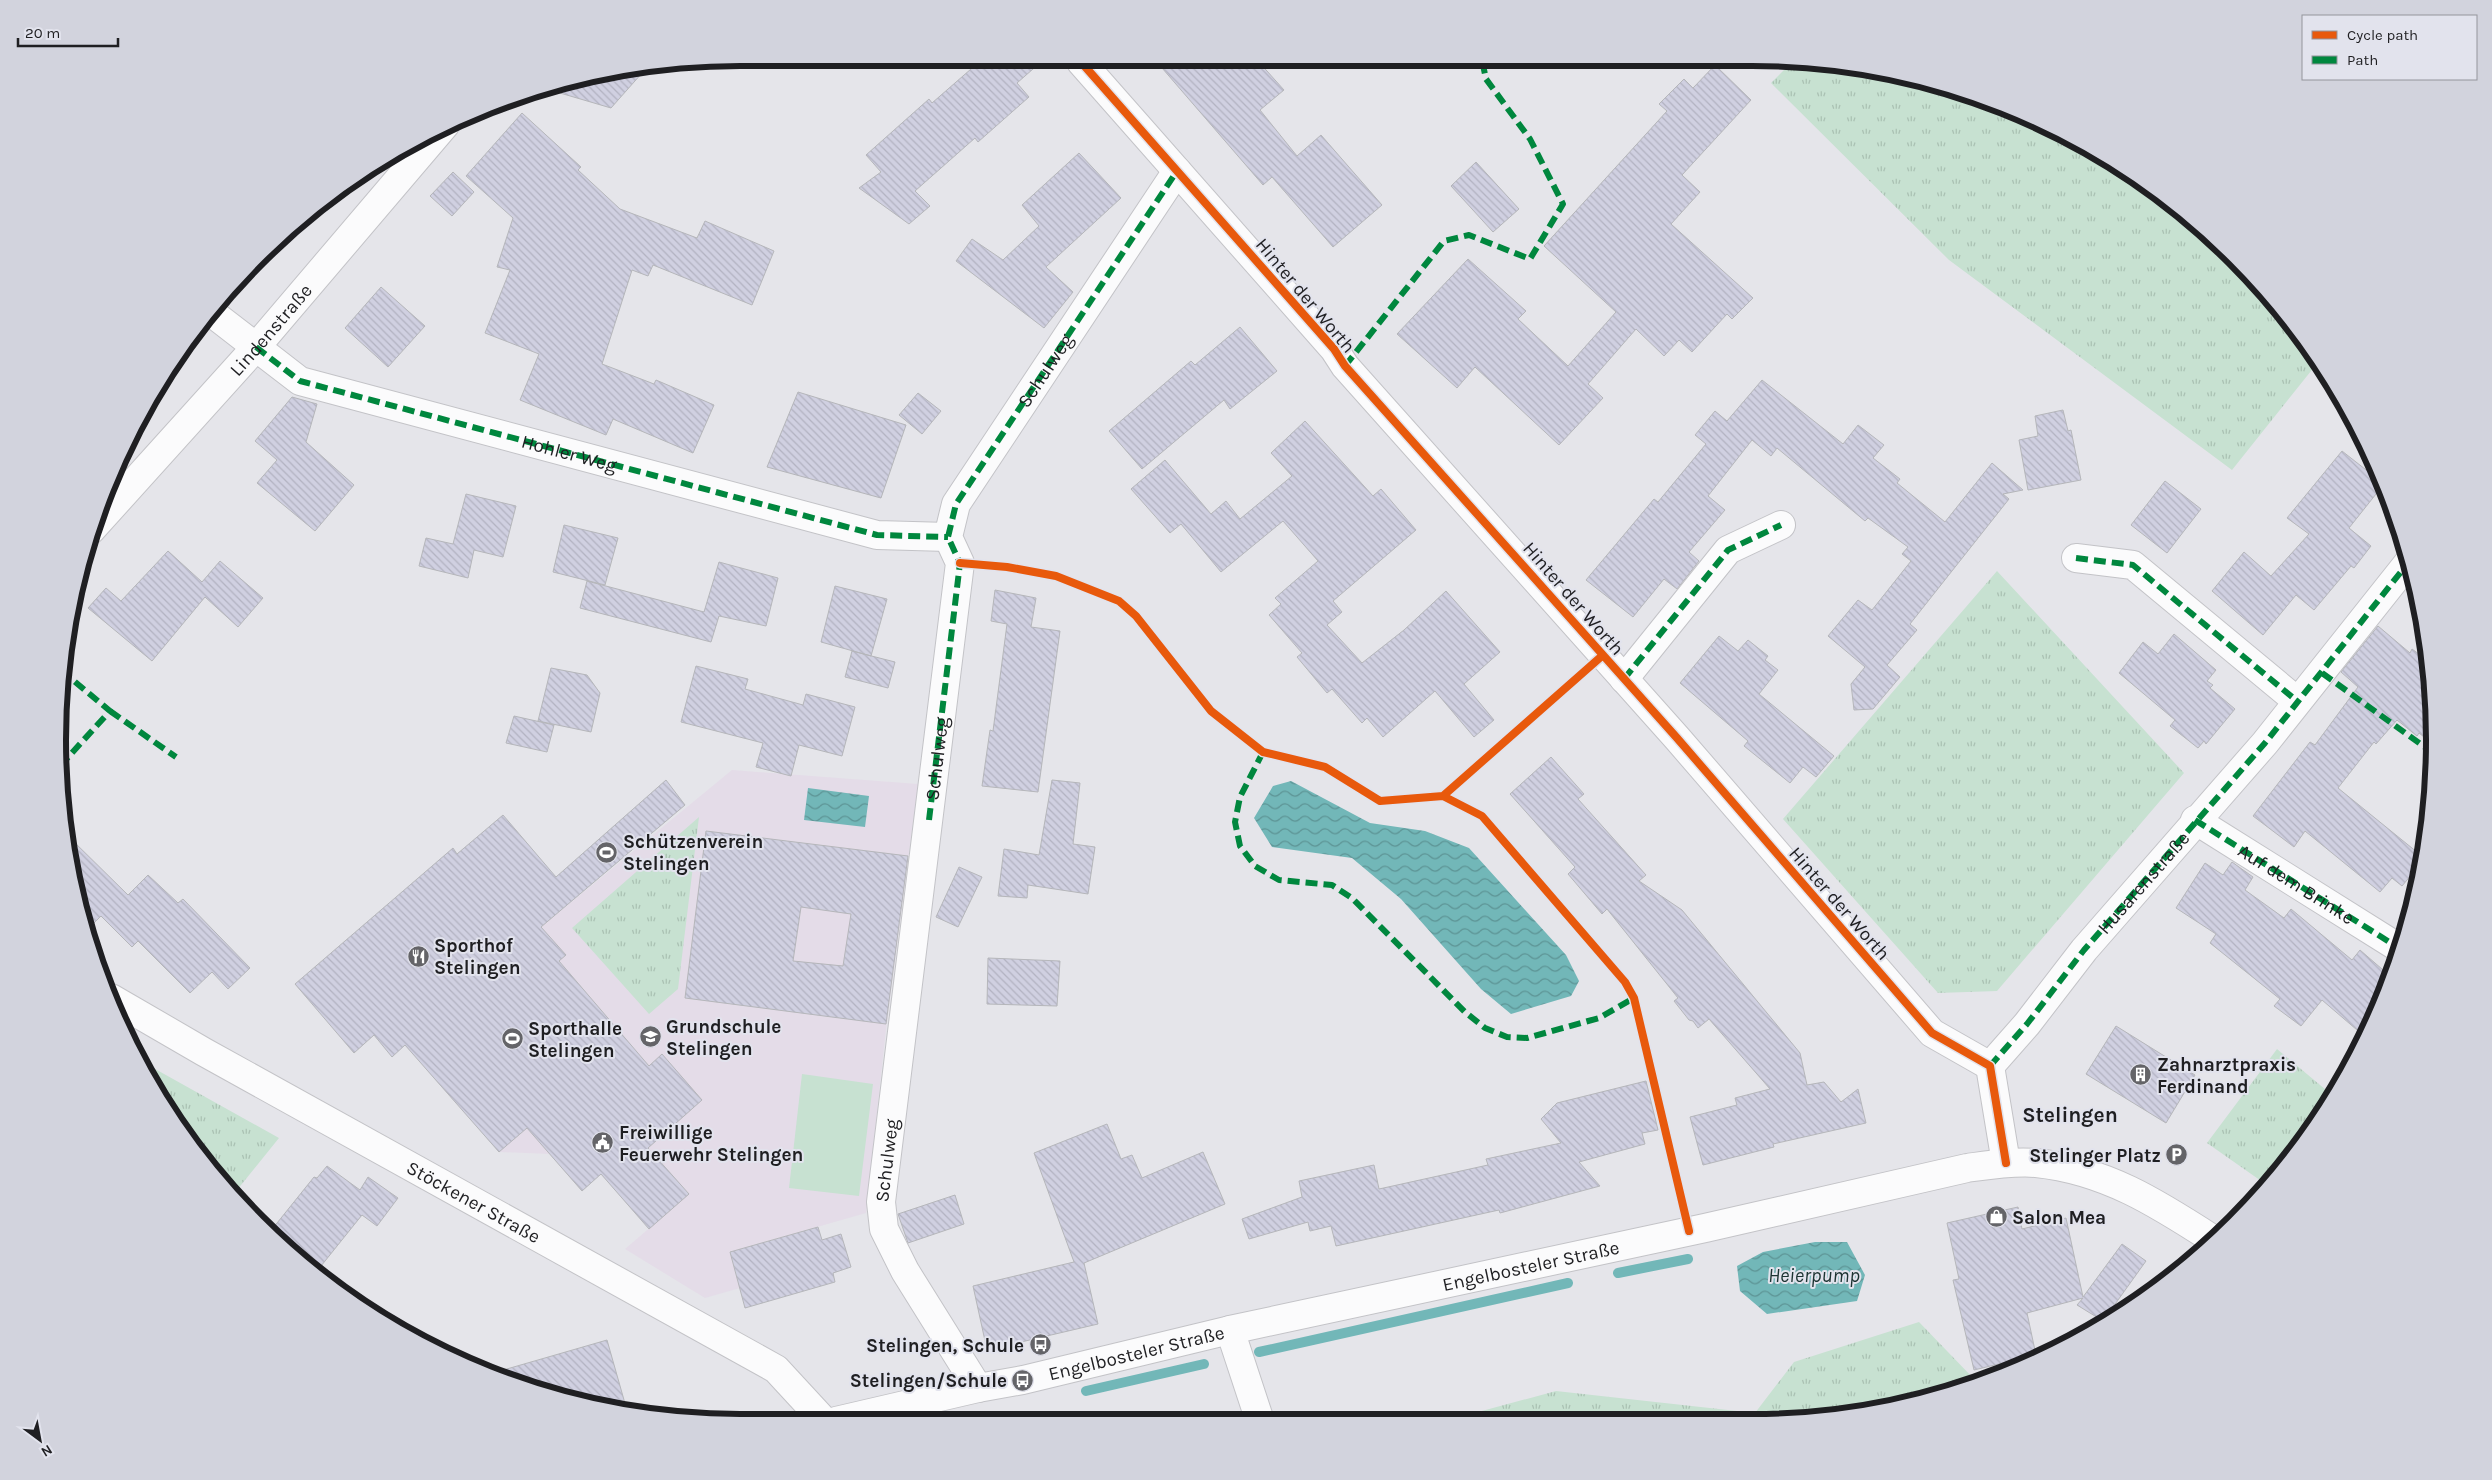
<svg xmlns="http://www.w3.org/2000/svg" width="2492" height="1480" viewBox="0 0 2492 1480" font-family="Karla,sans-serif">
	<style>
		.education { fill: #e4dce8 }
		.grass { fill: url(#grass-tufts) }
		.pitch { fill: #c7e1d1 }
		.water { fill: url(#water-waves) }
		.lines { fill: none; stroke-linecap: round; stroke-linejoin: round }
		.stream { stroke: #72b7b8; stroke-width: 10 }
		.building { fill: url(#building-back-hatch); stroke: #b5b6ba; fill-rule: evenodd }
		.street-casing { stroke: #c3c3c7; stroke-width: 30 }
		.secondary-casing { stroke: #c3c3c7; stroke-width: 30 }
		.street { stroke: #fbfbfc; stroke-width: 28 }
		.secondary { stroke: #fbfbfc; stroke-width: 28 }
		.quiet { stroke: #00873e; stroke-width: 6; stroke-dasharray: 12 6; stroke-linecap: butt }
		.cycleway-casing { stroke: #e2e3ed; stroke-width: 11 }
		.cycleway { stroke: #e8590c; stroke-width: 8 }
		.labels { text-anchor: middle; stroke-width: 4; stroke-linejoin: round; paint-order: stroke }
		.street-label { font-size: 19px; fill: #1f1f22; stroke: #e2e3ed }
		.poi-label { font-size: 19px; font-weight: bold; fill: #1f1f22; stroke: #e2e3ed; text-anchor: start }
		.water-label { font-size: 20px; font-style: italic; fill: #1c3332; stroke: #e2e3ed }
		.quarter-label { font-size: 21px; font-weight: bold; fill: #1f1f22; stroke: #e2e3ed }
		.rim { fill: none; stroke: #1f1f22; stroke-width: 6 }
	</style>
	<defs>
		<pattern id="grass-tufts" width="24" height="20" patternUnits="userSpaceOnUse" patternTransform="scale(1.25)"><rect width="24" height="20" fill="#c7e1d1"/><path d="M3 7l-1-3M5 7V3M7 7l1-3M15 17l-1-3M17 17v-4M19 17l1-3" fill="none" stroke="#aac1b3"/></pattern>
		<pattern id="water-waves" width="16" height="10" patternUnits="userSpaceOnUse" patternTransform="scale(1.25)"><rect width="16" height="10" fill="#72b7b8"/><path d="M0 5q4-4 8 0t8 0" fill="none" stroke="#5d9495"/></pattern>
		<pattern id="building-back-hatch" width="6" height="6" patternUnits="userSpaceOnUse" patternTransform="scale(1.25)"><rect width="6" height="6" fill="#d0d0e1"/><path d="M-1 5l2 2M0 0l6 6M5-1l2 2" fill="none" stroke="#b2b2c1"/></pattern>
	</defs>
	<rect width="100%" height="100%" fill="#e5e5ea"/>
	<path class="education" d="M 732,770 L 918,784 L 886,1029 L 866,1213 L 730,1252 L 740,1288 L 705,1298 L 625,1249 L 689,1194 L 640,1139 L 550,1154 L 499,1152 L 405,1045 L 541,927 Z"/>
	<path class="grass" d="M 1795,59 L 1972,94 L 2131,173 L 2235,258 L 2319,361 L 2232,470 L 1949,260 L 1771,83 Z
		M 1997,571 L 2184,773 L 1997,991 L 1938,993 L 1783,819 Z
		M 699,817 L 678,989 L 649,1014 L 572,928 Z
		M 2277,1049 L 2332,1095 L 2319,1119 L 2264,1183 L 2207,1143 Z
		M 139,1060 L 279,1138 L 233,1195 C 197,1154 162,1110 139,1060 Z
		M 1919,1322 L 1975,1380 L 1929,1399 L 1797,1421 L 1457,1421 L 1456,1418 L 1556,1391 L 1755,1413 L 1794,1362 Z"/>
	<path class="pitch" d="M 802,1074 L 873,1084 L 859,1196 L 789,1188 Z"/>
	<path class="water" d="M 1291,781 L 1370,823 L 1425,831 L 1469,848 L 1566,955 L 1579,981 L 1571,996 L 1511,1014 L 1481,989 L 1401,899 L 1352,858 L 1272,847 L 1254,818 L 1273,786 Z
		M 808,788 L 869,796 L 865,827 L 804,820 Z
		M 1815,1242 L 1847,1242 L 1865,1275 L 1857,1301 L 1767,1314 L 1740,1291 L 1737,1266 L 1763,1252 Z"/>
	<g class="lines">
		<path class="stream" d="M 1618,1273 L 1688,1259
			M 1259,1352 L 1568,1283
			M 1086,1391 L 1204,1364"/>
	</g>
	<path class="building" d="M 1156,61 L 1258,61 L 1284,90 L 1260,110 L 1297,156 L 1321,135 L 1382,205 L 1333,247 L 1272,177 L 1263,185 Z
		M 979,62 L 1041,62 L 1017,83 L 1029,97 L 978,142 L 975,138 L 915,191 L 930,206 L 909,224 L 859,188 L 881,172 L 866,155 L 929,99 L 932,103 Z
		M 650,64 L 611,108 L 543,88 L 594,77 Z
		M 1715,65 L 1751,100 L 1682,175 L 1700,192 L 1671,224 L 1753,298 L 1732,319 L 1727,314 L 1692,352 L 1679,340 L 1664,356 L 1636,329 L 1588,384 L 1603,398 L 1559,445 L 1475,367 L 1457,388 L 1397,334 L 1468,259 L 1526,311 L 1518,319 L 1568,366 L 1616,312 L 1544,246 L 1667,111 L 1659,104 L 1684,79 L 1693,88 Z
		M 522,113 L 581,167 L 578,170 L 620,209 L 697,238 L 705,221 L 774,251 L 752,305 L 653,265 L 648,276 L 632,270 L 602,364 L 654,384 L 656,380 L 714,405 L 693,453 L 613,419 L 606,435 L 520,400 L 539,354 L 485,333 L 510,270 L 497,267 L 513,218 L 466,176 Z
		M 1079,153 L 1121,198 L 1046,267 L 1073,292 L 1044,328 L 956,261 L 972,239 L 1003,260 L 1039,226 L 1022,205 Z
		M 1476,162 L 1519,209 L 1493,232 L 1451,186 Z
		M 453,172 L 474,192 L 452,216 L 430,196 Z
		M 381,287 L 425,326 L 388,367 L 345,328 Z
		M 1240,327 L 1277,371 L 1230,409 L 1224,400 L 1142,469 L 1109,431 L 1191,361 L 1195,365 Z
		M 1762,380 L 1843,444 L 1858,425 L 1884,445 L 1873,458 L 1900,479 L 1897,483 L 1945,522 L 1992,463 L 2023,490 L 2003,494 L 2009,499 L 1910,624 L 1917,630 L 1887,665 L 1900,677 L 1873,709 L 1854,710 L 1851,684 L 1865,667 L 1828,636 L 1858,600 L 1872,610 L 1911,561 L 1902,554 L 1908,547 L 1868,518 L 1865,521 L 1777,448 L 1771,456 L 1752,440 L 1708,496 L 1725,510 L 1689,552 L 1699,561 L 1677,589 L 1664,579 L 1633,617 L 1586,580 L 1654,499 L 1658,502 L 1706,444 L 1695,435 L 1715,411 L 1727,421 Z
		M 798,392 L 906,425 L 881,498 L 767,467 Z
		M 918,393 L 941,411 L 922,434 L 899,415 Z
		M 292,397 L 317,404 L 306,442 L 354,485 L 315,531 L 257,483 L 277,460 L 255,441 Z
		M 2063,410 L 2068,431 L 2071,430 L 2081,480 L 2028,490 L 2019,440 L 2038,436 L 2035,416 Z
		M 1305,421 L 1373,496 L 1381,489 L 1416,530 L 1333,601 L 1342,612 L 1327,625 L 1362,663 L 1404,630 L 1446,591 L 1500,652 L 1464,684 L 1494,720 L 1474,737 L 1435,691 L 1383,737 L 1367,718 L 1362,723 L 1332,689 L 1327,693 L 1297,657 L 1302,653 L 1269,615 L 1281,604 L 1275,598 L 1318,561 L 1283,521 L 1221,572 L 1181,524 L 1170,533 L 1131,489 L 1165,460 L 1211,514 L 1226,501 L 1240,519 L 1292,476 L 1271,453 Z
		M 2342,451 L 2384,484 L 2349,528 L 2371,546 L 2354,568 L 2351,566 L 2314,610 L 2296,595 L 2263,635 L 2212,591 L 2244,552 L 2271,576 L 2309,534 L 2287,518 Z
		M 2165,481 L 2201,509 L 2167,553 L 2131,525 Z
		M 466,494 L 516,506 L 503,557 L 474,550 L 468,578 L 419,566 L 426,538 L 453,544 Z
		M 564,525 L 618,538 L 605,585 L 553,572 Z
		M 168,551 L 202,582 L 220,561 L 263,598 L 238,627 L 205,597 L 152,661 L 88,608 L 106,588 L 121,601 Z
		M 719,562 L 778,578 L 766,626 L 719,616 L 711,642 L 580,608 L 587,581 L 704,612 Z
		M 835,586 L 887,599 L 871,656 L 821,642 Z
		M 995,590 L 1036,598 L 1031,627 L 1060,631 L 1038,792 L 982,786 L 990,730 L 993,731 L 1007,624 L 991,621 Z
		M 2378,626 L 2410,653 L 2412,649 L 2427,660 L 2434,740 L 2434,745 L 2419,733 L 2417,736 L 2397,720 L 2376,744 L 2374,742 L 2338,788 L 2423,857 L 2423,861 L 2402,886 L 2392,878 L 2380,892 L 2305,831 L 2294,847 L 2253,816 L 2310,742 L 2315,745 L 2358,687 L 2341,672 Z
		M 2174,634 L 2216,670 L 2207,681 L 2213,685 L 2210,688 L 2235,709 L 2206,744 L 2204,741 L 2198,748 L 2170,726 L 2175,720 L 2119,673 L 2143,642 L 2158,654 Z
		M 1719,636 L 1738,651 L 1748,640 L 1768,656 L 1765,660 L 1778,670 L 1759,694 L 1834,756 L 1816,777 L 1803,767 L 1790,783 L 1744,746 L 1748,741 L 1680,683 Z
		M 852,651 L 895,662 L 888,688 L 845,677 Z
		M 696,666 L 748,679 L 745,689 L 803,705 L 806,694 L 855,707 L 842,756 L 799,745 L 791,776 L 756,767 L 763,743 L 681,722 Z
		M 551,668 L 587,675 L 600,693 L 591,732 L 538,721 Z
		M 514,716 L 554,725 L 547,752 L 506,743 Z
		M 1551,757 L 1584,794 L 1578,799 L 1646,875 L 1639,881 L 1682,910 L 1800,1053 L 1807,1085 L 1824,1082 L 1841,1102 L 1858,1089 L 1866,1123 L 1773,1144 L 1774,1147 L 1703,1165 L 1690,1117 L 1737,1105 L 1735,1098 L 1770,1089 L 1709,1019 L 1698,1028 L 1693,1021 L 1689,1020 L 1674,1001 L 1678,998 L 1607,909 L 1602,914 L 1568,874 L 1575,867 L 1510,794 Z
		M 666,780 L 685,805 L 541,927 L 566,955 L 559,961 L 649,1066 L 662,1054 L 702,1100 L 648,1148 L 689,1194 L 649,1229 L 601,1174 L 582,1191 L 527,1128 L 499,1152 L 405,1045 L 392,1057 L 374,1035 L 354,1053 L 295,984 L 453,848 L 457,854 L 503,815 L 556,877 Z
		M 1052,780 L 1080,783 L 1073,844 L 1095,847 L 1088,894 L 1028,885 L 1027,898 L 998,896 L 1004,849 L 1039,855 Z
		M 706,831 L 908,856 L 886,1024 L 685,998 ZM 801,907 L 851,914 L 843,966 L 793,961 Z
		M 67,835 L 128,895 L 148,875 L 178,903 L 183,899 L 250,968 L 228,989 L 212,972 L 190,993 L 138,941 L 132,947 L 101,916 L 86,931 L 71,873 Z
		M 2232,862 L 2253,877 L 2245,890 L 2284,918 L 2291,909 L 2352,960 L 2360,950 L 2390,976 L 2382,1001 L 2364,1036 L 2322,1000 L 2301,1026 L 2274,1006 L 2280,999 L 2210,943 L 2216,934 L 2176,908 L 2205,863 L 2223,875 Z
		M 959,867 L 982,877 L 958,927 L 936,917 Z
		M 988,958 L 1060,961 L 1057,1006 L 987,1004 Z
		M 2116,1026 L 2195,1075 L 2166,1123 L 2086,1074 Z
		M 1646,1081 L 1658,1130 L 1642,1133 L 1645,1144 L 1579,1162 L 1600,1186 L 1500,1213 L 1499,1210 L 1336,1246 L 1331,1226 L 1310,1231 L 1308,1222 L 1249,1239 L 1242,1219 L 1302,1197 L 1299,1181 L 1374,1165 L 1379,1189 L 1488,1165 L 1486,1159 L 1561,1143 L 1541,1119 L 1557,1103 Z
		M 1107,1124 L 1121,1159 L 1132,1155 L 1142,1178 L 1203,1152 L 1225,1204 L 1084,1263 L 1098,1324 L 987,1350 L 973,1286 L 1074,1262 L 1034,1153 Z
		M 327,1166 L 360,1190 L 368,1177 L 398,1198 L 377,1226 L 362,1215 L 317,1271 L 269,1233 L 314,1177 L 317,1178 Z
		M 955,1195 L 964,1224 L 908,1243 L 898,1214 Z
		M 2018,1207 L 2022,1229 L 2066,1218 L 2083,1297 L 2122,1244 L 2146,1261 L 2103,1321 L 2077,1305 L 2083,1298 L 2027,1313 L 2036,1355 L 1974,1370 L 1953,1280 L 1959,1279 L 1947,1223 Z
		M 818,1227 L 822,1240 L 841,1234 L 851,1267 L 833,1273 L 835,1282 L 745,1308 L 730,1252 Z
		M 607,1340 L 626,1407 L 520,1386 L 493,1373 Z"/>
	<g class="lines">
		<defs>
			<g id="street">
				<path d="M 1081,62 L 1334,349 L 1345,366 L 1677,738 L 1932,1033 L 1990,1066 L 2006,1163"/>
				<path id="s1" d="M 212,313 L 300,381 L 877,535 L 948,537"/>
				<path id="s2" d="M 91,530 L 256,347 L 445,125"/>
				<path d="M 2076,558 L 2133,565 L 2297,701"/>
				<path d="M 1624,679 L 1728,550 L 1781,525"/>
				<path id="s3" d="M 2195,820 L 2399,948"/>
				<path id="s4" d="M 111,998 L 204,1052 L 776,1369 L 824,1421"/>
				<path id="s5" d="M 1990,1066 L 2027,1024 L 2084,950 L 2265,743 L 2408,563"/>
				<path d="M 1230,1330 L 1260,1421"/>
				<path id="s6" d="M 978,1388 L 905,1271 L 884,1229 L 881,1202 L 960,563 L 948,537 L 956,504 L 1177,171"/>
			</g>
			<g id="secondary">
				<path id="s7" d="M 836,1421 L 978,1388 L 1023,1380 L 1230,1330 L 1705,1228 L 1967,1168 C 1989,1165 2013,1161 2036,1163 C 2105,1170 2157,1203 2214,1240"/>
			</g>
		</defs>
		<use href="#street" class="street-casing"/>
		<use href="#secondary" class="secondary-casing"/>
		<use href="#street" class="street"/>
		<use href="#secondary" class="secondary"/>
		<g class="quiet">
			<path d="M 256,347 L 300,381 L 877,535 L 948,537"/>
			<path d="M 1345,366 L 1444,241 L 1469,235 L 1530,259 L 1563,204 L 1530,139 L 1486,79 L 1482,60"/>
			<path d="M 2076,558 L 2133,565 L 2297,701"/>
			<path d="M 2322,673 L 2433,753"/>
			<path d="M 1624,679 L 1728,550 L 1781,525"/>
			<path d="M 110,711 L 176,757"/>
			<path d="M 1263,752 L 1240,797 L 1235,822 L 1240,846 L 1255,866 L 1279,880 L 1332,885 L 1352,898 L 1465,1012 L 1485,1028 L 1507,1037 L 1527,1038 L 1599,1018 L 1634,998"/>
			<path d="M 60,766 L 110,711 L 62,671"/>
			<path id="s8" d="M 929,820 L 960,563 L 948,537 L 956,504 L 1177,171"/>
			<path d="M 2195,820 L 2399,948"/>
			<path d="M 1990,1066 L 2027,1024 L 2084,950 L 2265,743 L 2408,563"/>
		</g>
		<defs>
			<path id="cycleway" d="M 1081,62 L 1334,349 L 1345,366 L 1677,738 L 1932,1033 L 1990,1066 L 2006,1163
				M 960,563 L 1007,567 L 1056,576 L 1119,601 L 1136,616 L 1211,711 L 1263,752 L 1325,767 L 1380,801 L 1443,796 L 1482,816 L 1625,982 L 1634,998 L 1689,1231
				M 1443,796 L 1603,655"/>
		</defs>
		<use href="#cycleway" class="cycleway-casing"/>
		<use href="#cycleway" class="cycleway"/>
	</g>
	<defs>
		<symbol id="stadium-disc" viewBox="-11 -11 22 22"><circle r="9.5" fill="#646468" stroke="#e2e3ed"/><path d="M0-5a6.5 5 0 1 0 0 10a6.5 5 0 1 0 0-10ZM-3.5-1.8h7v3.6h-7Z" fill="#fff"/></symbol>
		<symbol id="restaurant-disc" viewBox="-11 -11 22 22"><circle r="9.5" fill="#646468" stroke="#e2e3ed"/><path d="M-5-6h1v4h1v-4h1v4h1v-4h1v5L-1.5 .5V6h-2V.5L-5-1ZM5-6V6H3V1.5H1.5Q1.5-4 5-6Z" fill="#fff"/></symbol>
		<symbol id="school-disc" viewBox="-11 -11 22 22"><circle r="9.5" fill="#646468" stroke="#e2e3ed"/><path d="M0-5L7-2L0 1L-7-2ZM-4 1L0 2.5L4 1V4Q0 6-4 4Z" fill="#fff"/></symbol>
		<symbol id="building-disc" viewBox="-11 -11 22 22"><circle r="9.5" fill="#646468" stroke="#e2e3ed"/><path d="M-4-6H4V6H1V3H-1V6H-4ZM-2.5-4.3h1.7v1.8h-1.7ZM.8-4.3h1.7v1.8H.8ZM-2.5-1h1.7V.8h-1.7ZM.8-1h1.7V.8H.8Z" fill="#fff"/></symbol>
		<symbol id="civic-disc" viewBox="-11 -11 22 22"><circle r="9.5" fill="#646468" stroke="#e2e3ed"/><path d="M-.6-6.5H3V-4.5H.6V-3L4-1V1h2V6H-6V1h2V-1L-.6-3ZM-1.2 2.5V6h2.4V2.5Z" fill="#fff"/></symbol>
		<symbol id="parking-disc" viewBox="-11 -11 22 22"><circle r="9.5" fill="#646468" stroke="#e2e3ed"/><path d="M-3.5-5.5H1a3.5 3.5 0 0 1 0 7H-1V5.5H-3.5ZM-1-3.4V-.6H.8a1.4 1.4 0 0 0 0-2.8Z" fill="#fff"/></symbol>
		<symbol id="shop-disc" viewBox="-11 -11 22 22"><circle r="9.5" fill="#646468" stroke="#e2e3ed"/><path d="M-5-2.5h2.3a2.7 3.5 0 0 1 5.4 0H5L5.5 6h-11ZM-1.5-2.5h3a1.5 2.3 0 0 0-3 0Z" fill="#fff"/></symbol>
		<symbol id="bus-disc" viewBox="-11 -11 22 22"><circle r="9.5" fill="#646468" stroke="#e2e3ed"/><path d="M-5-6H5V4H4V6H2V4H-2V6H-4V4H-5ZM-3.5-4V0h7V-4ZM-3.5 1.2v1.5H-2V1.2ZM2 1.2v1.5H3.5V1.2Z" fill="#fff"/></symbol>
	</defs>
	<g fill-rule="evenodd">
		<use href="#stadium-disc" x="594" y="840" width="25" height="25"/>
		<use href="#restaurant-disc" x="406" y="944" width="25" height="25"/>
		<use href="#school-disc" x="638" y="1024" width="25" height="25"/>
		<use href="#stadium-disc" x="500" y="1026" width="25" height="25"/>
		<use href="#building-disc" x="2128" y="1062" width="25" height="25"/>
		<use href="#civic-disc" x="590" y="1130" width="25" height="25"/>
		<use href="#parking-disc" x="2164" y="1142" width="25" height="25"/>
		<use href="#shop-disc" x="1984" y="1204" width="25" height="25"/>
		<use href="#bus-disc" x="1028" y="1332" width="25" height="25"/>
		<use href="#bus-disc" x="1010" y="1368" width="25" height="25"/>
	</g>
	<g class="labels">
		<g class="street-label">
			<text transform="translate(1306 295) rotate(50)" y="7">Hinter der Worth</text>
			<text dy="7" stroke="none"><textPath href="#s2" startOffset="269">Lindenstraße</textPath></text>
			<text dy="7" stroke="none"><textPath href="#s8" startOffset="482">Schulweg</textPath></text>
			<text dy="7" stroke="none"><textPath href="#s1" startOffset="390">Hohler Weg</textPath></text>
			<text transform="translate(1574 598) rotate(49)" y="7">Hinter der Worth</text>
			<text dy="7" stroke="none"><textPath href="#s8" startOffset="62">Schulweg</textPath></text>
			<text dy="7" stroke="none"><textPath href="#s5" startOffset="239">Husarenstraße</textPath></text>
			<text dy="7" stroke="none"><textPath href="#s3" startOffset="120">Auf dem Brinke</textPath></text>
			<text transform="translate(1840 903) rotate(49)" y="7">Hinter der Worth</text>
			<text dy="7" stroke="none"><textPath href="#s6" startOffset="254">Schulweg</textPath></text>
			<text dy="7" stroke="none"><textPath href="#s4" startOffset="416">Stöckener Straße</textPath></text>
			<text dy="7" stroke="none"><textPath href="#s7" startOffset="712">Engelbosteler Straße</textPath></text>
			<text dy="7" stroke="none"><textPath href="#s7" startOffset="308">Engelbosteler Straße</textPath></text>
		</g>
		<g class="poi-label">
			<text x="623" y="848">Schützenverein<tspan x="623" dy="22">Stelingen</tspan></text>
			<text x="434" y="952">Sporthof<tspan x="434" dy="22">Stelingen</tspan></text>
			<text x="666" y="1033">Grundschule<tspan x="666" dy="22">Stelingen</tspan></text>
			<text x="528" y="1035">Sporthalle<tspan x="528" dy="22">Stelingen</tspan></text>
			<text x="2157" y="1071">Zahnarztpraxis<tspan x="2157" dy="22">Ferdinand</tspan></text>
			<text x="619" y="1139">Freiwillige<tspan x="619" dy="22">Feuerwehr Stelingen</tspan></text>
			<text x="2161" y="1162" text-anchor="end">Stelinger Platz</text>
			<text x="2012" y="1224">Salon Mea</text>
			<text x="1024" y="1352" text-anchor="end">Stelingen, Schule</text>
			<text x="1007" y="1387" text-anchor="end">Stelingen/Schule</text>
		</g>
		<g class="water-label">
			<text x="1814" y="1282">Heierpump</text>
		</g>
		<g class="quarter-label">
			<text x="2070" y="1122">Stelingen</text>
		</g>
	</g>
	<path d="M0 0H2492V1480H0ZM740 66H1752A674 674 0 0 1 2426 740V740A674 674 0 0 1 1752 1414H740A674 674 0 0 1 66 740V740A674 674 0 0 1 740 66Z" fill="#d2d3dd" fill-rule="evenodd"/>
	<path class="rim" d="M740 66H1752A674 674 0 0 1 2426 740V740A674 674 0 0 1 1752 1414H740A674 674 0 0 1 66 740V740A674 674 0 0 1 740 66Z"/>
	<rect x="2302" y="15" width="175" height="65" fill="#e2e3ed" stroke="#94959c"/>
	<rect x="2312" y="31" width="25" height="8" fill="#e8590c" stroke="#94959c"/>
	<text x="2347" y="40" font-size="15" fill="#1f1f22">Cycle path</text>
	<rect x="2312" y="56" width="25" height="8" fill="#00873e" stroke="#94959c"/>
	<text x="2347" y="65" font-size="15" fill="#1f1f22">Path</text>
	<g transform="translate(40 1440) rotate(148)" stroke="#e2e3ed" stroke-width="4" paint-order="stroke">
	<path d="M0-4L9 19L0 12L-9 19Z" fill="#1f1f22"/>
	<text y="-8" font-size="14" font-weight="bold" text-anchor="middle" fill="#1f1f22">N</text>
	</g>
	<path d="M18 38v8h100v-8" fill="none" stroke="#1f1f22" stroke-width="2.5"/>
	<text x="25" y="38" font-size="15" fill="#1f1f22" stroke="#e2e3ed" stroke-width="4" paint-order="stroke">20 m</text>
</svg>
